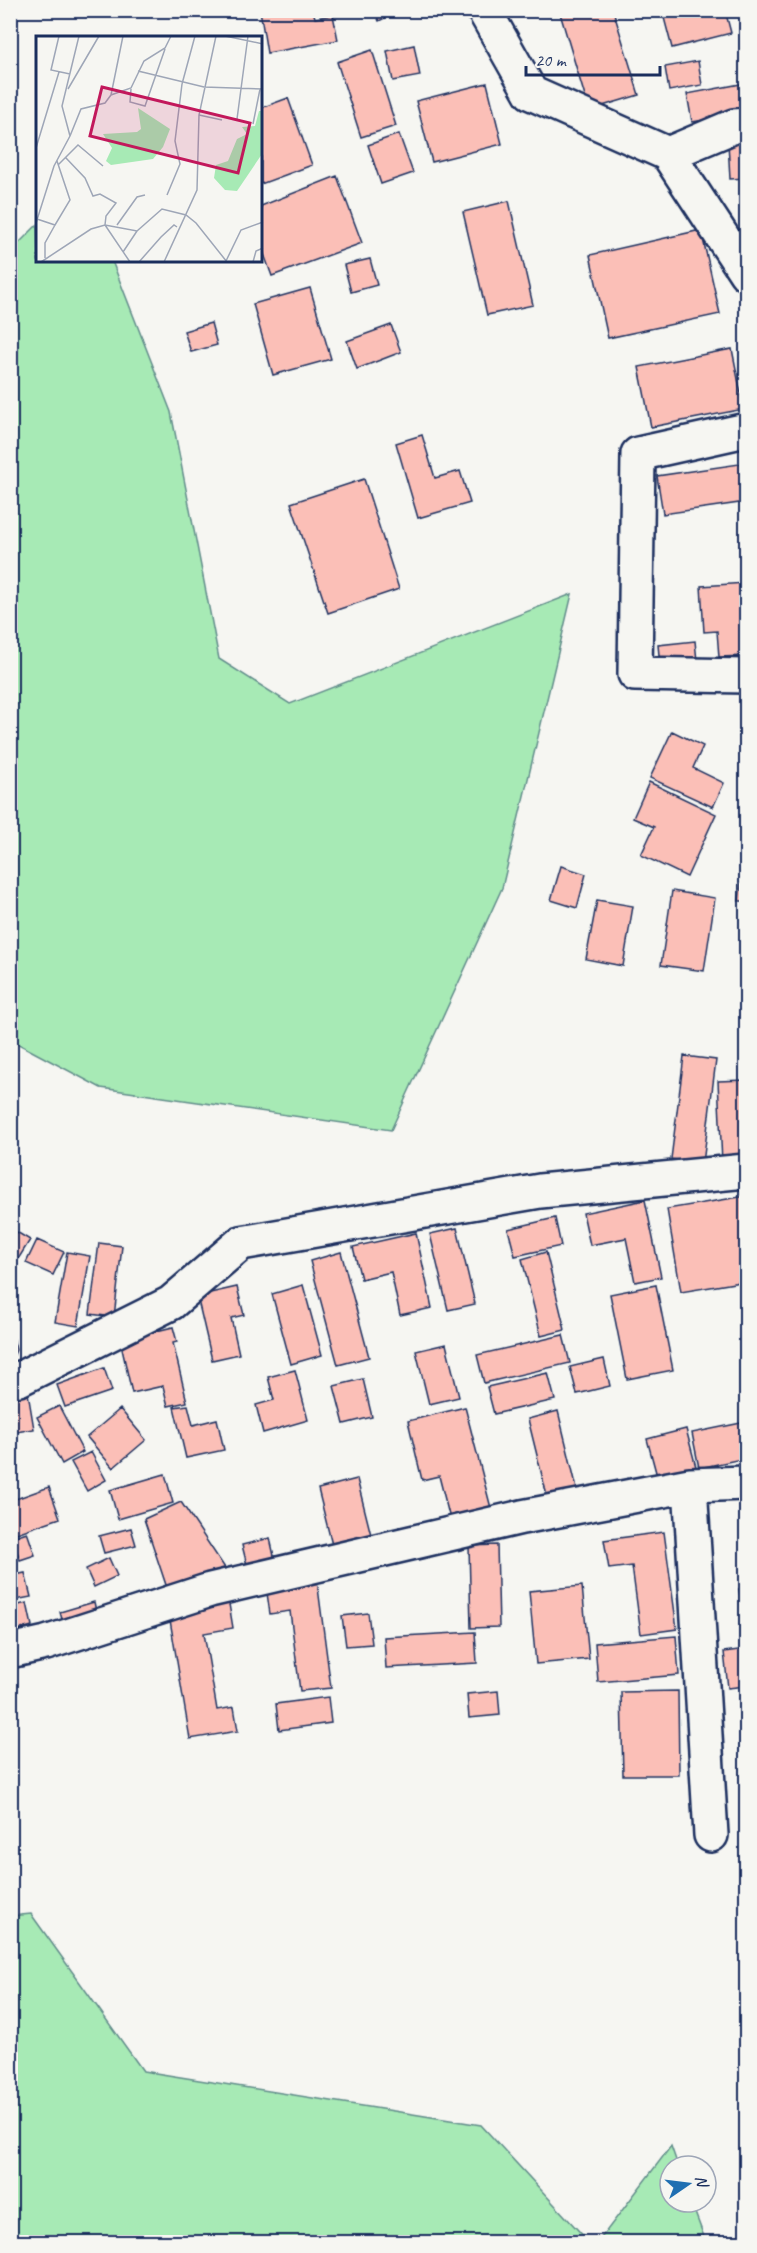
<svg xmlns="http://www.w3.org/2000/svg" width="757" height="2253" viewBox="0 0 757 2253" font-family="Caveat,sans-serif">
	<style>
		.green { fill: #a7eab5; stroke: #618c8a; stroke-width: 1.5 }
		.building { fill: #fbbfb7; stroke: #1b2f5e; stroke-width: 1.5 }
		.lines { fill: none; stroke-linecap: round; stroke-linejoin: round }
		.street-casing { stroke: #1b2f5e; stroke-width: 38 }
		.street { stroke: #f6f6f2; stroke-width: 33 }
		.inset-road { fill: none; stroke: #9ea6b7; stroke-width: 1.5 }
		.view { fill: #c2185b; fill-opacity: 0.15; stroke: #c2185b; stroke-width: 3 }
		.inset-edge { fill: none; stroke: #1b2f5e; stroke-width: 3 }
	</style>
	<rect width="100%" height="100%" fill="#f6f6f2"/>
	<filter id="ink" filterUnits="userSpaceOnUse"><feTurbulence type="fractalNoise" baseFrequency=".0167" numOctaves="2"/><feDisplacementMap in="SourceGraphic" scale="12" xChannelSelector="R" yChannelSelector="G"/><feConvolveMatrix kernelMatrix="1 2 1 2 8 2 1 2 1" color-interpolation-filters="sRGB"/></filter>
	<g filter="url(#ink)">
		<path class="green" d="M 37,225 L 38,261 L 112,261 L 171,412 L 219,659 L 290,704 L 572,594 L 502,888 L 391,1130 L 101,1088 L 11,1040 L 10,252 Z
			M 31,1914 L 143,2071 L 481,2125 L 589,2242 L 11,2242 L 11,1916 Z
			M 671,2146 L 678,2166 L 670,2166 L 670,2202 L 691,2202 L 706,2242 L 598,2242 Z"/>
		<path class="building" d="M 260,10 L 313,10 L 315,18 L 333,15 L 338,40 L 267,53 Z
			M 374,10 L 400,10 L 379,21 Z
			M 559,10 L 613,10 L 639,95 L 589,110 Z
			M 662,10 L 725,10 L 731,33 L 672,48 Z
			M 414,45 L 420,76 L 393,81 L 387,51 Z
			M 372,50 L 396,126 L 361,137 L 337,62 Z
			M 698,61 L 702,85 L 669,91 L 665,67 Z
			M 487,83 L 502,144 L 432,162 L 416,101 Z
			M 746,83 L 746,113 L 692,122 L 687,94 Z
			M 288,98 L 312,165 L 261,184 L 261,108 Z
			M 399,134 L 413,173 L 381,184 L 368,145 Z
			M 728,142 L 746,142 L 746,178 L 730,179 Z
			M 337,176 L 362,243 L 272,276 L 261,246 L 261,206 Z
			M 509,201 L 533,305 L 487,315 L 463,212 Z
			M 701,230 L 720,314 L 608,338 L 590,255 Z
			M 370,259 L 377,285 L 351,292 L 344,265 Z
			M 310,288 L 331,359 L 273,375 L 253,304 Z
			M 211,323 L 217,345 L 191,352 L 184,331 Z
			M 391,325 L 401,352 L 357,369 L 347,341 Z
			M 732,349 L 744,409 L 651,427 L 639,367 Z
			M 422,435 L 435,478 L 460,471 L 470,503 L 418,518 L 396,443 Z
			M 746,463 L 746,502 L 663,514 L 657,476 Z
			M 364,479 L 399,589 L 328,613 L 291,503 Z
			M 746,583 L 746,656 L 719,657 L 717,631 L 704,632 L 701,586 Z
			M 695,641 L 697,661 L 660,665 L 658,645 Z
			M 672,731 L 703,746 L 693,768 L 724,783 L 713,807 L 650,778 Z
			M 649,782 L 716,814 L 687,877 L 641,855 L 654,827 L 633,818 Z
			M 561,866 L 586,874 L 577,908 L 551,900 Z
			M 742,871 L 746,871 L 746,901 L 739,901 Z
			M 672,891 L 715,898 L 704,971 L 661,965 Z
			M 597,900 L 633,906 L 623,966 L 586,959 Z
			M 684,1056 L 716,1060 L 703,1163 L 671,1159 Z
			M 746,1080 L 746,1160 L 722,1162 L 718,1081 Z
			M 746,1196 L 746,1281 L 681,1292 L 667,1209 Z
			M 645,1200 L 661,1277 L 635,1282 L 626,1238 L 590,1245 L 583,1213 Z
			M 555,1218 L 561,1246 L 515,1256 L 508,1229 Z
			M 10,1228 L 30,1240 L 10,1272 Z
			M 457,1228 L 475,1304 L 448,1310 L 430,1234 Z
			M 416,1233 L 432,1308 L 400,1315 L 391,1272 L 361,1279 L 353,1247 Z
			M 37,1240 L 64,1252 L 53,1275 L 26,1263 Z
			M 99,1243 L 122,1246 L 114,1317 L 90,1314 Z
			M 67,1252 L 90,1256 L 78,1326 L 55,1322 Z
			M 341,1252 L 369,1357 L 338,1365 L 310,1261 Z
			M 546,1252 L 565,1330 L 541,1336 L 522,1259 Z
			M 303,1285 L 322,1355 L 291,1364 L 272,1294 Z
			M 656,1285 L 673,1370 L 627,1379 L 610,1294 Z
			M 237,1287 L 244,1315 L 231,1318 L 239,1354 L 212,1360 L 197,1296 Z
			M 10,1324 L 16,1350 L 10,1364 Z
			M 173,1327 L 177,1342 L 173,1343 L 187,1402 L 168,1406 L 163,1386 L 132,1393 L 120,1340 Z
			M 563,1335 L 570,1363 L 484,1383 L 477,1355 Z
			M 446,1344 L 459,1397 L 429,1404 L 416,1351 Z
			M 604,1359 L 610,1386 L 577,1394 L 570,1367 Z
			M 104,1368 L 112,1391 L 65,1407 L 57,1385 Z
			M 295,1370 L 308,1420 L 263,1433 L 256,1405 L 274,1400 L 268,1377 Z
			M 548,1373 L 555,1400 L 494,1414 L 487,1387 Z
			M 363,1379 L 372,1417 L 344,1424 L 334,1386 Z
			M 28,1393 L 34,1429 L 10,1433 L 10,1395 Z
			M 188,1405 L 193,1425 L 217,1419 L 224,1450 L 186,1458 L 174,1407 Z
			M 59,1406 L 83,1452 L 62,1464 L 37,1417 Z
			M 465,1407 L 493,1516 L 452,1527 L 439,1476 L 422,1480 L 408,1421 Z
			M 120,1409 L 146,1440 L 113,1468 L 87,1437 Z
			M 558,1411 L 580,1501 L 550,1508 L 528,1419 Z
			M 746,1422 L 746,1458 L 699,1468 L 692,1433 Z
			M 686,1429 L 696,1467 L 657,1476 L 647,1439 Z
			M 91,1452 L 106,1480 L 87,1491 L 71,1462 Z
			M 165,1474 L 173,1503 L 118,1519 L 110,1490 Z
			M 357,1479 L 372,1539 L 333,1549 L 318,1489 Z
			M 49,1487 L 60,1518 L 11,1535 L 10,1501 Z
			M 181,1502 L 229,1574 L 168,1591 L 144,1519 Z
			M 131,1528 L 136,1545 L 104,1553 L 99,1536 Z
			M 27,1532 L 35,1555 L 20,1560 L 12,1537 Z
			M 664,1532 L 677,1629 L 641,1634 L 632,1566 L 609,1569 L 604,1540 Z
			M 270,1538 L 276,1565 L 249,1573 L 242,1545 Z
			M 497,1545 L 499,1627 L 471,1628 L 469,1546 Z
			M 109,1558 L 117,1576 L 94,1587 L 86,1569 Z
			M 25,1573 L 31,1597 L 10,1601 L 10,1576 Z
			M 317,1580 L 331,1688 L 300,1691 L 290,1611 L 270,1614 L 266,1586 Z
			M 582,1586 L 589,1659 L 536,1664 L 529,1591 Z
			M 739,1589 L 746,1589 L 746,1646 Z
			M 228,1598 L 233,1628 L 204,1633 L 217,1710 L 234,1707 L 238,1731 L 190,1739 L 168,1608 Z
			M 94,1602 L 98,1620 L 65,1630 L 60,1612 Z
			M 27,1603 L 32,1626 L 10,1632 L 10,1607 Z
			M 368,1613 L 372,1644 L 346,1646 L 342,1616 Z
			M 475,1632 L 477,1663 L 386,1668 L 384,1637 Z
			M 676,1636 L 679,1675 L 598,1682 L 595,1643 Z
			M 746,1649 L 746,1686 L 728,1688 L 724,1652 Z
			M 498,1691 L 500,1715 L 469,1718 L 467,1694 Z
			M 678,1691 L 679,1775 L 623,1775 L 621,1692 Z
			M 328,1697 L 331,1723 L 279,1730 L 276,1704 Z"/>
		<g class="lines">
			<defs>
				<path id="street" d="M 484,10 L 531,93 L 668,154 L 746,273
					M 668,154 L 734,126 L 746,125
					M 746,430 L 638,454 L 635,674 L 746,676
					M 10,1380 L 19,1379 L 171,1303 L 241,1243 L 540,1191 L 746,1171
					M 690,1485 L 711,1835
					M 10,1651 L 46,1643 L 210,1590 L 522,1517 L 690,1485 L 746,1483"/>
			</defs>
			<use href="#street" class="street-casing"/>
			<use href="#street" class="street"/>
		</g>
	</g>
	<g transform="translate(36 36)">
		<rect width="226" height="226" fill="#f6f6f2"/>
		<path d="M 102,72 L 134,93 L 127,111 L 117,123 L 75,129 L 70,125 L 76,112 L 67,98 L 101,96 L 105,93 ZM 223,75 L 226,75 L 226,118 L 201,155 L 189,154 L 178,142 L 180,129 L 192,125 L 201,103 L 211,98 L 206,91 L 219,90 Z" fill="#a7eab5"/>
		<path class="inset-road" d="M 23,0 L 15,34 L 34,38M 189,0 L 227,8M 102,35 L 168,51 L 227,53M 146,48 L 159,0M 32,53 L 63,0M 95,53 L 94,66 L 109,70 L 129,13M 75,59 L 87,0M 163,79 L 186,84M 201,83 L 212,0M 217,88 L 224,53M 34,100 L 45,73 L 69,67 L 75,59 L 95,52 L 108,25 L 129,12 L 135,0M 0,112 L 23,36M 30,122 L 49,142 L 57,160 L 64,158 L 80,167 L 70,180 L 69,189 L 94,226M 22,129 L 42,109 L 67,130M 131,159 L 144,128 L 139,105 L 146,48M 1,183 L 19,189 L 34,164 L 21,125M 0,187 L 18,130 L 34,100 L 26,70 L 43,0M 81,189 L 101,161 L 109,159M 87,216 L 101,195M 9,222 L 9,207 L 19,189M 190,225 L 205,194 L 227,186M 5,226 L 55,193 L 69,189 L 101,195 L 126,173 L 150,179 L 160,187 L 191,226M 103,226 L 125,201 L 138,189 L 141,191M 128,226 L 161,154 L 163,79 L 180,0M 217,226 L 220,215 L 227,212"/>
		<path class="view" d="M 66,51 L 214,87 L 202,137 L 54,100 Z"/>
		<rect width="226" height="226" class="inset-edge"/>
	</g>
	<rect width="757" height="2253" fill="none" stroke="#f6f6f2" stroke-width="36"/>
	<rect x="18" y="18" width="721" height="2217" fill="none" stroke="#1b2f5e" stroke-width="2" filter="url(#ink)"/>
	<g transform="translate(688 2184) rotate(76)"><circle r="28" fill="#f6f6f2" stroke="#9ea6b7" stroke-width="1.5"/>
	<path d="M0-4.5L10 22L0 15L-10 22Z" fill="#1f6fb2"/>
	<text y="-9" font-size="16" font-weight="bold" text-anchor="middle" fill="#1b2f5e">N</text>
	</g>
	<path d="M526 66v9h134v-9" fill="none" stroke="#1b2f5e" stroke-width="3"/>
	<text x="535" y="66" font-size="18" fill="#1b2f5e" stroke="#f6f6f2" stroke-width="4.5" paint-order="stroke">20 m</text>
</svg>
